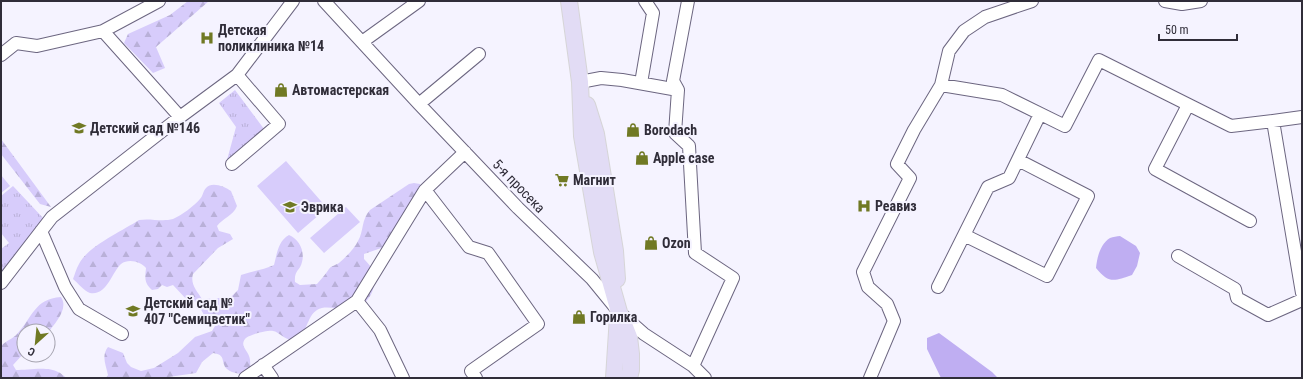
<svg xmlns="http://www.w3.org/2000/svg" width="1303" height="379" viewBox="0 0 1303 379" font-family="'Roboto Condensed',sans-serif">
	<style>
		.grass { fill: url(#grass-tufts) }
		.forest { fill: url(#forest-firs) }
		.garden { fill: #d7ccfb }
		.water { fill: #bfaef2 }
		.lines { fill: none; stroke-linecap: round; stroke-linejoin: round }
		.minor-casing { stroke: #6c6680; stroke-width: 14 }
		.major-casing { stroke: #d6d5d7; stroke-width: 18 }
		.minor { stroke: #fff; stroke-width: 12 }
		.major { stroke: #e2dcf5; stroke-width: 16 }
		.labels { text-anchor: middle; stroke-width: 4; stroke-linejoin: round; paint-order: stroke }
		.poi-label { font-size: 14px; font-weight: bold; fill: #302d39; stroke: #f5f3ff; text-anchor: start }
		.street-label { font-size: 14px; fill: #302d39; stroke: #f5f3ff }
	</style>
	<defs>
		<pattern id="grass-tufts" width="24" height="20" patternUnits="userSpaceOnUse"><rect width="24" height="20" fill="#d7ccfb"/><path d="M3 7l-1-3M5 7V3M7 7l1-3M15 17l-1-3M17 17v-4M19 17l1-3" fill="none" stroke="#b9b0d8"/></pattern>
		<pattern id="forest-firs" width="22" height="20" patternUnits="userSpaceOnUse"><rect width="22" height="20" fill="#d7ccfb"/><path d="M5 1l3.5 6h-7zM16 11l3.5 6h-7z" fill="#b9b0d8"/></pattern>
	</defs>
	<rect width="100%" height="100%" fill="#f5f3ff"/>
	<path class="grass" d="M 235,90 L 264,129 L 227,160 L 236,127 L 219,103 Z
		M 13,186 L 44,219 L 1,275 L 1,249 L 9,243 L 1,233 L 1,196 Z"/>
	<path class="forest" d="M 188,1 L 209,1 L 156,47 L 165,68 L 153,73 L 124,43 L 128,34 L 170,15 Z
		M 1,139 L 51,207 L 40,204 L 1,154 Z
		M 414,183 L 420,184 L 421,195 L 387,246 L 364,254 L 364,259 C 371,266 377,274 374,285 C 372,298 363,307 350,309 C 339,311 327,304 317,310 C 306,317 308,334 295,339 C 287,343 280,332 273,331 C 268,330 247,335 245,339 C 240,346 247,350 249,356 C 251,360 250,369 250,374 C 242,374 233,374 227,369 C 220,362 227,355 213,353 L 202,362 L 196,373 L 162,378 L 106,378 L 108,375 C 106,365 101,356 108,347 L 123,353 L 127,363 L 131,367 L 141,371 L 154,368 L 178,353 L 195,337 L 212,331 L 215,326 L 214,321 L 210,317 L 204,315 L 198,304 L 194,301 L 188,301 L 173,285 L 167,287 L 162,285 L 158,289 L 152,290 C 144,283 145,278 146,268 C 141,262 129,258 121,264 C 112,272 107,296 90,293 C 84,291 78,283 73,279 C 75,274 76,269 79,264 C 87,247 122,231 139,220 C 150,218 162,222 173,219 C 182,215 194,206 200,199 C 203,196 203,191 206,188 C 212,181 225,187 231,191 L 237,206 C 233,216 223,218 217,226 L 219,231 L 230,234 L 233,239 L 218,248 L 193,274 C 190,284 197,291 202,299 C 212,299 220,297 230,298 L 238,290 L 241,275 C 252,271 263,270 274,265 C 277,254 278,241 289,235 C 299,239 305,251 302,262 C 300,271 294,270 295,282 L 300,285 L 317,284 C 321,279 325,275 329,269 C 331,266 336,265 339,263 C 346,257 354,249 358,241 C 364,231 361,220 370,210 L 409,184 Z
		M 61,297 C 69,309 55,323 48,333 L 48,331 L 24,331 L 24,353 L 13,365 L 16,370 C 27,370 49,366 58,372 C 61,373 64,376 66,378 L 1,378 L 2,345 C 6,341 14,338 17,334 C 33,317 34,299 61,297 Z"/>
	<path class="garden" d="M 286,161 L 327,208 L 298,233 L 257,186 Z
		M 1,175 L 10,186 L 1,193 Z
		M 346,207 L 360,222 L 324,253 L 310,238 Z"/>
	<path class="water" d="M 1120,236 L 1136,246 L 1140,253 L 1137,266 L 1132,275 C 1114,281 1109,284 1096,268 C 1097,258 1100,244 1110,238 C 1113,237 1117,236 1120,236 Z
		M 939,333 L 992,372 L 998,378 L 941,378 L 927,349 L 927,338 Z"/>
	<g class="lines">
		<defs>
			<path id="minor" d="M 159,1 L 103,31 L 180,117
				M 324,1 L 419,104 L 518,208 L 592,279 L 619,312 L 644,334 L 693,366 L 705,378
				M 1165,1 L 1182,4 L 1201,1
				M 362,42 L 419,1
				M 1,55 L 16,43 L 37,46 L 103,31
				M 580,82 L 601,78 L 622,80 L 678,90 L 673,81 L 688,1
				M 641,83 L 653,13 L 645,1
				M 941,85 L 949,51 L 964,31 L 985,17 L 1032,1
				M 678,90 L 675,133 L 689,146 L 695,253 L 733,278 L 693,366
				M 419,104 L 479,54
				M 1188,105 L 1155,169 L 1250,221
				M 1273,121 L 1302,293
				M 232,164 L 279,124 L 237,75
				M 425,190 L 469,247 L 488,253 L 538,324 L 471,371 L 476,378
				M 41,231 L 65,287 L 79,309 L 122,334
				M 964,235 L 1047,276 L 1088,196 L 1018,160
				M 1178,256 L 1235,289 L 1237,298 L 1268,315 L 1302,300
				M 1,283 L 52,217 L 180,117 L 237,75 L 293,1
				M 938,287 L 988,187 L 1009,178 L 1040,114
				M 357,301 L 380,330 L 403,378
				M 263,365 L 272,378
				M 245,378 L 357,301 L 425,190 L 465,152
				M 870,378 L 894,321 L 887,304 L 868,287 L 863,272 L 910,178 L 897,164 L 914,130 L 941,85 L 1002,95 L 1065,126 L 1099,60 L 1231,126 L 1273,121 L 1302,117"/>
			<path id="major" d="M 569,1 L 580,82 L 582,136 L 602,252 L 619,312 L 629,337 L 631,354 L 631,370 L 629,378
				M 587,105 L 596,134 L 615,251 L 617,279
				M 614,378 L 618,316"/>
		</defs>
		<use href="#minor" class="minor-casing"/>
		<use href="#major" class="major-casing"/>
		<use href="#minor" class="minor"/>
		<use href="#major" class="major"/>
	</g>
	<defs>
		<symbol id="hospital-bare" viewBox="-9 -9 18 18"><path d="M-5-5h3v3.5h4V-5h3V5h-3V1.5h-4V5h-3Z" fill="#707924" stroke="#f5f3ff" stroke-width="2.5" paint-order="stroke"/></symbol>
		<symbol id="shop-bare" viewBox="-9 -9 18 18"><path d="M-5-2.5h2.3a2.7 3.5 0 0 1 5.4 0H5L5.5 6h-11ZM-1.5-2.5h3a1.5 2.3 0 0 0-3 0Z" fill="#707924" stroke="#f5f3ff" stroke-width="2.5" paint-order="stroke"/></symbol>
		<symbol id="school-bare" viewBox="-9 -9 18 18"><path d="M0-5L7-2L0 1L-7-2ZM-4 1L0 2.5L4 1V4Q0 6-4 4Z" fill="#707924" stroke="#f5f3ff" stroke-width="2.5" paint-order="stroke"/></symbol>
		<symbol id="supermarket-bare" viewBox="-9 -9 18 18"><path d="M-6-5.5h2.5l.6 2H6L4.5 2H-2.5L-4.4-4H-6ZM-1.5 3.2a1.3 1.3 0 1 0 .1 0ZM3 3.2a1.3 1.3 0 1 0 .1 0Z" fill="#707924" stroke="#f5f3ff" stroke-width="2.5" paint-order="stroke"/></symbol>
	</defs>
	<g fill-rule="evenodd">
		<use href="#hospital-bare" x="197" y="28" width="20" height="20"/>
		<use href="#shop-bare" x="271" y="80" width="20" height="20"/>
		<use href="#school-bare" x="69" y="118" width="20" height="20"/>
		<use href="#shop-bare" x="623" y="120" width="20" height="20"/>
		<use href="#shop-bare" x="632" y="148" width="20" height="20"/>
		<use href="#supermarket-bare" x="552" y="170" width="20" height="20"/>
		<use href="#hospital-bare" x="854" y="196" width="20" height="20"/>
		<use href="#school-bare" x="280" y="197" width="20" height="20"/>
		<use href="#shop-bare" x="641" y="233" width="20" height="20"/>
		<use href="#school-bare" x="123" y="301" width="20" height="20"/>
		<use href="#shop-bare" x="569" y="307" width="20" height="20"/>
	</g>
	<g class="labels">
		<g class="poi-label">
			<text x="218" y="35">Детская<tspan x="218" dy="16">поликлиника №14</tspan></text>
			<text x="292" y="95">Автомастерская</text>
			<text x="90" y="133">Детский сад №146</text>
			<text x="644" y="135">Borodach</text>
			<text x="653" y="163">Apple case</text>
			<text x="573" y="185">Магнит</text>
			<text x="875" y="211">Реавиз</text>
			<text x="301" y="212">Эврика</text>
			<text x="662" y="248">Ozon</text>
			<text x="144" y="308">Детский сад №<tspan x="144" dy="16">407 "Семицветик"</tspan></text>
			<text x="590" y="322">Горилка</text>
		</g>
		<g class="street-label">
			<text transform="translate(519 186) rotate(46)" y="5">5-я просека</text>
		</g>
	</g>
	<rect width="1303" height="379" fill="none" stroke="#302d39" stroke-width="4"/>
	<g transform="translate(36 343) rotate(207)"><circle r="19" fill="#f5f3ff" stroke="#a6a4b0"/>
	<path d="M0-3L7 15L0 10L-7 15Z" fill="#707924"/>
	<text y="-6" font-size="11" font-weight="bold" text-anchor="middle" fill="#302d39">С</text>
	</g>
	<path d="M1159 34v6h78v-6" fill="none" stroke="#302d39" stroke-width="2"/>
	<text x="1165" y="34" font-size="12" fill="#302d39" stroke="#f5f3ff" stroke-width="3" paint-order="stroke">50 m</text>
</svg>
